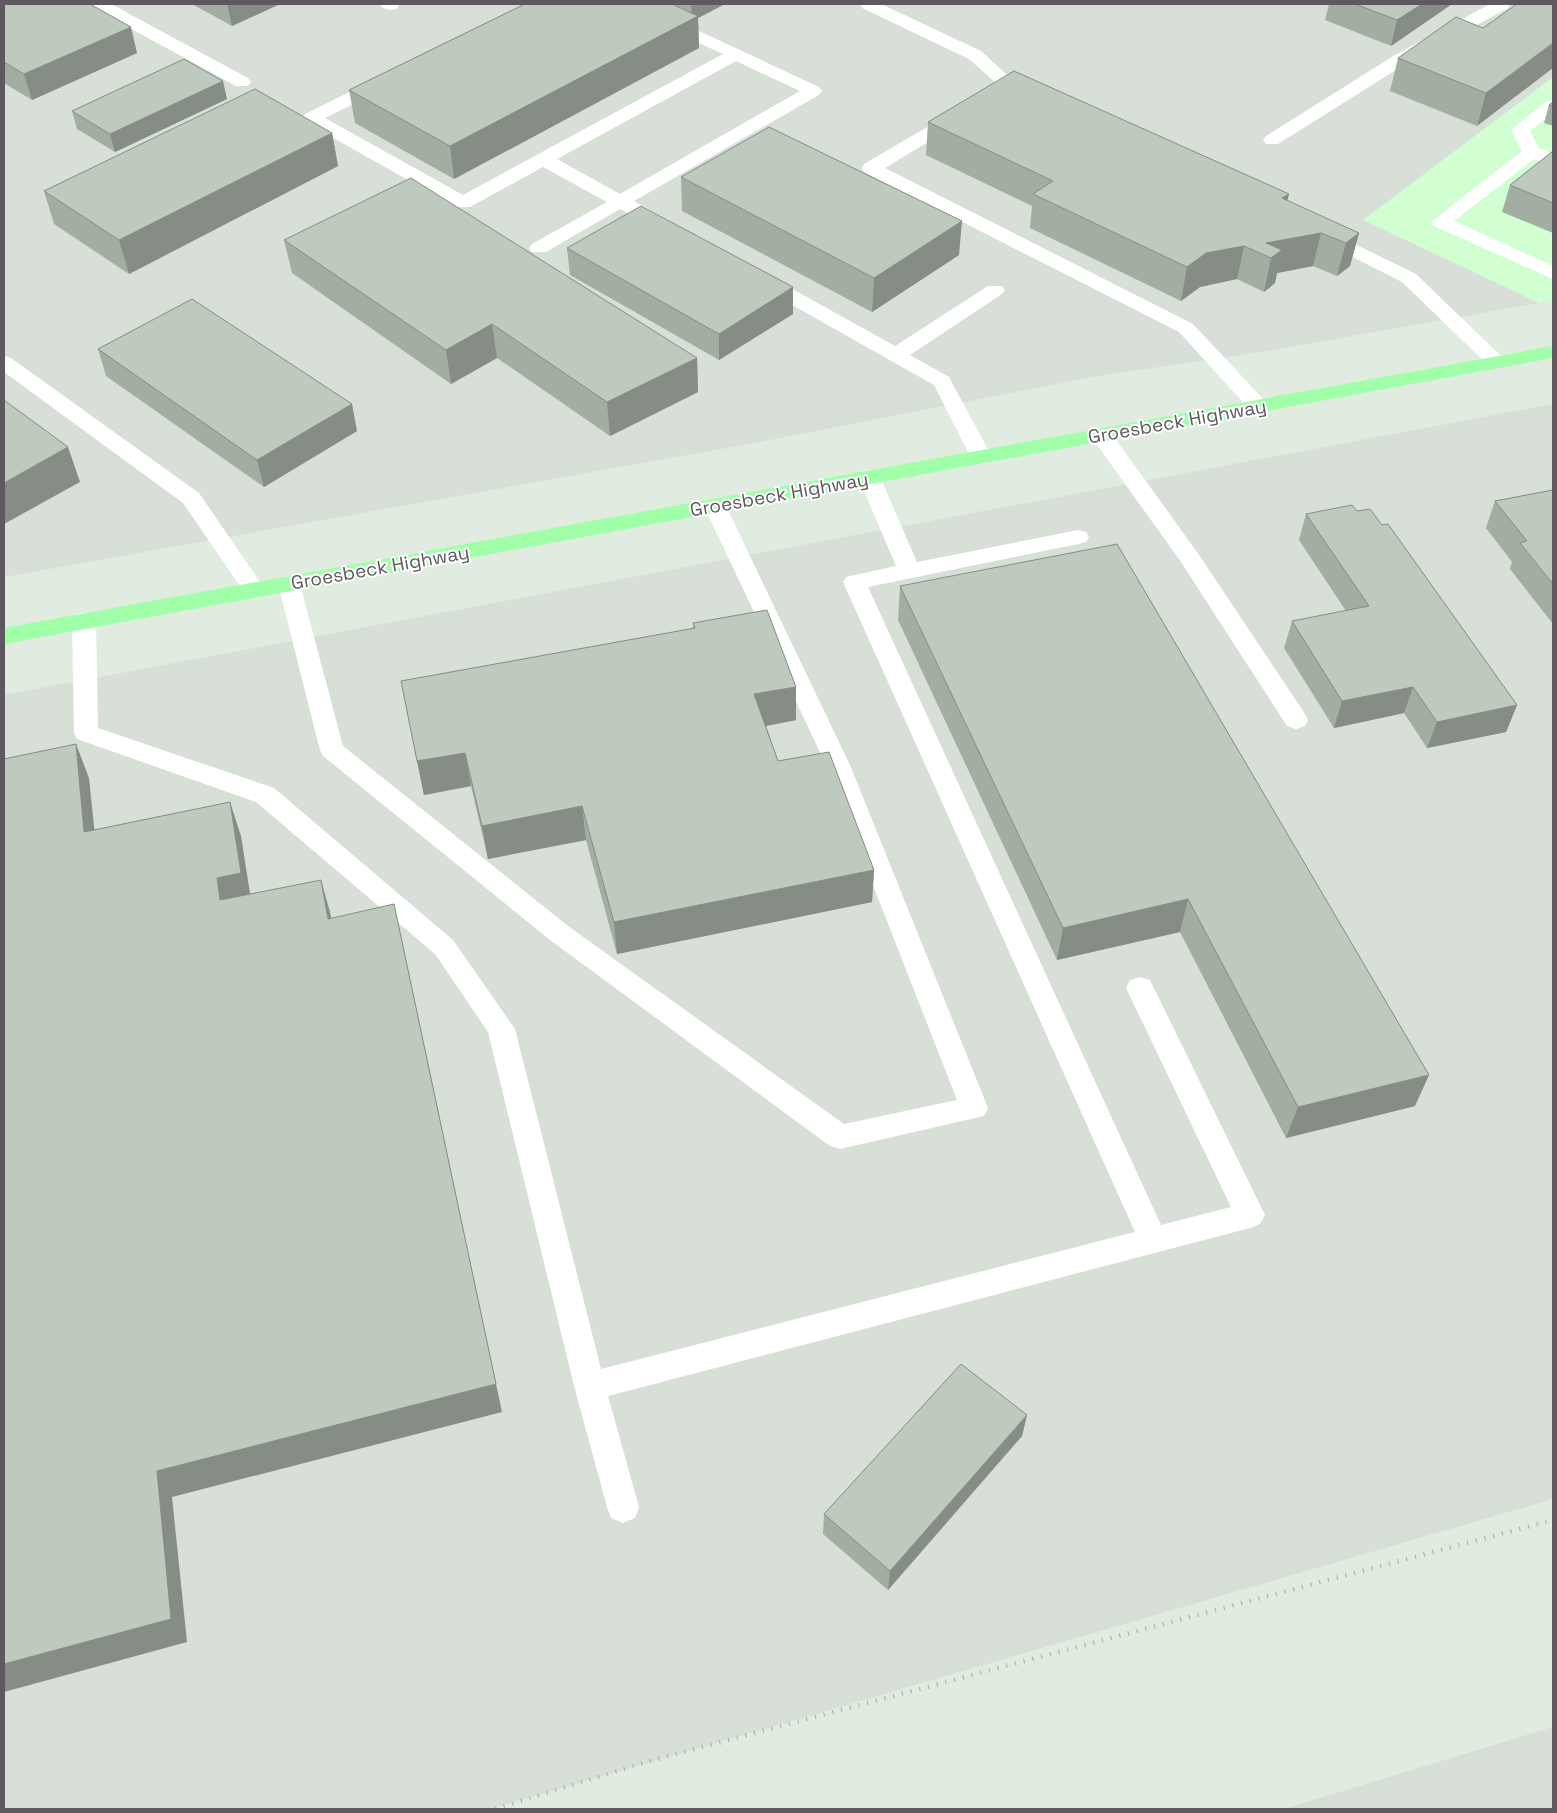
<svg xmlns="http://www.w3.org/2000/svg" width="1557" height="1813" viewBox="0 0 1557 1813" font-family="'Space Grotesk',sans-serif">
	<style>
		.commercial { fill: #d1ffd2 }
		.industrial { fill: #d7dfd7 }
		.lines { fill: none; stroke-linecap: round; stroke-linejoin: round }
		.lane { fill: #fff; fill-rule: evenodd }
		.primary { fill: #a1ffa9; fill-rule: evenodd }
		.rail { stroke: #aaa9ab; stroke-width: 4.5; stroke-dasharray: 1 8; stroke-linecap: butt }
		.wall { fill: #a3aea3 }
		.shaded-wall { fill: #858d85 }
		.building { fill: #becabe; stroke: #858d85 }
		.labels { text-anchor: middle; stroke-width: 4; stroke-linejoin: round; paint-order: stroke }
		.street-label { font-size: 19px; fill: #5f5861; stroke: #fff }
	</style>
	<rect width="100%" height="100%" fill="#dfecdf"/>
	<path class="commercial" d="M 1553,77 L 1553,300 L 1539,303 L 1362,220 Z"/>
	<path class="industrial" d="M 4,4 L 1553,4 L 1553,77 L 1363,220 L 1539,303 L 1273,350 L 1098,376 L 760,442 L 4,577 Z
		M 1553,404 L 1553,1499 L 490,1809 L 4,1809 L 4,695 Z
		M 1553,1727 L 1553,1809 L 1284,1809 Z"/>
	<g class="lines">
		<path class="lane" d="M 91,4 L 111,4 L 248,78 L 251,82 L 248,86 L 236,86 L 93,8 Z
			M 380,4 L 398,4 L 399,5 L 397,9 L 391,10 L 382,8 Z
			M 620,4 L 641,4 L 819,87 L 822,91 L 819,95 L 634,201 L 672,222 L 675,226 L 672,230 L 658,230 L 620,209 L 546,252 L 532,252 L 529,248 L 532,244 L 607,202 L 543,167 L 470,207 L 456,207 L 305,122 L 302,118 L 305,114 L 376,79 L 388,79 L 391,83 L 388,87 L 325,118 L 463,195 L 723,54 L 622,8 ZM 736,61 L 800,91 L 620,194 L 557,159 Z
			M 860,4 L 881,4 L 981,51 L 1019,86 L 1016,90 L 1004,90 L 969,59 L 862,8 Z
			M 1490,4 L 1510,4 L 1508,8 L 1407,63 L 1278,144 L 1266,144 L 1263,140 L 1266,136 L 1395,55 Z
			M 1553,100 L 1553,113 L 1530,131 L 1539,148 L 1553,154 L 1553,166 L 1534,159 L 1454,221 L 1553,266 L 1553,279 L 1434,226 L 1431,222 L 1522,151 L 1511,130 L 1547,101 Z
			M 957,112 L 963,113 L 966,117 L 963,121 L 885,168 L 1193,324 L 1265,401 L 1268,406 L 1265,411 L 1258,412 L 1251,411 L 1179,332 L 864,172 L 862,168 L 864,164 L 951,113 Z
			M 1322,228 L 1416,274 L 1503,358 L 1506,362 L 1503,366 L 1496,368 L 1489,366 L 1402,282 L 1315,238 L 1312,234 L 1315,230 Z
			M 762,274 L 769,276 L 895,346 L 988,286 L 1002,286 L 1005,290 L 1002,294 L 910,355 L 949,377 L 992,457 L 989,462 L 981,464 L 973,462 L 934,385 L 755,284 L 752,280 L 755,276 Z
			M 4,356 L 11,358 L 199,493 L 262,585 L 265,590 L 262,595 L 254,598 L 246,595 L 183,503 L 4,372 Z
			M 1101,428 L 1109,430 L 1197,552 L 1305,714 L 1308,720 L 1305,726 L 1296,729 L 1287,726 L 1181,562 L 1090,435 L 1093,430 Z
			M 869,470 L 877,472 L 880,477 L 917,562 L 1078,530 L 1086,532 L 1089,537 L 1086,542 L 1078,544 L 868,587 L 1161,1225 L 1231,1207 L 1126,988 L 1130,980 L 1140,977 L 1150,980 L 1265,1215 L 1260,1224 L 1250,1228 L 608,1396 L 639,1507 L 635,1518 L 623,1523 L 611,1518 L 607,1507 L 574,1386 L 488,1032 L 435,954 L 256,802 L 77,739 L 74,733 L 72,621 L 76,615 L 84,613 L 92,615 L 96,621 L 98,728 L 274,788 L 453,940 L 515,1029 L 601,1369 L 1135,1232 L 843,582 L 846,577 L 896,566 L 858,477 L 861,472 Z
			M 715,499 L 723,501 L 726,506 L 850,765 L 988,1108 L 984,1116 L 840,1149 L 830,1146 L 550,940 L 323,756 L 320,750 L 278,584 L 281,579 L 289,576 L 297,579 L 300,584 L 343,746 L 568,926 L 844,1124 L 957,1100 L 826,765 L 704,506 L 707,501 Z"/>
		<path class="primary" d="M 1553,346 L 1553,358 L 4,644 L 4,628 Z"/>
		<path class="rail" d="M 495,1809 L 650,1761 L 1553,1520"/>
	</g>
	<path class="wall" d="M 4,4 L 137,53 L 32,100 L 4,83 Z
		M 192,4 L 280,4 L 232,26 Z
		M 525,4 L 725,4 L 698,18 L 699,48 L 454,179 L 355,123 L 349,90 Z
		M 1329,4 L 1452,4 L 1391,46 L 1325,20 Z
		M 1517,4 L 1477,126 L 1390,91 L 1398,58 L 1483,28 Z
		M 227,99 L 115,152 L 77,129 L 72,111 Z
		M 1553,102 L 1553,126 L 1544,123 L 1549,105 Z
		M 928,122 L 1287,201 L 1359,233 L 1350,266 L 1337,276 L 1313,266 L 1277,273 L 1275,283 L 1264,292 L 1237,279 L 1200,287 L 1181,301 L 1030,228 L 1032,206 L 926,155 Z
		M 332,133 L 338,166 L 129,274 L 54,224 L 44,191 Z
		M 1553,151 L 1553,233 L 1502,212 L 1510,185 Z
		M 681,177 L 959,255 L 872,312 L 682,211 Z
		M 284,240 L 697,358 L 698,392 L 610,436 L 497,358 L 451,384 L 292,273 Z
		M 567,248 L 793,314 L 719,360 L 570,275 Z
		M 98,349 L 357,431 L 264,487 L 106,376 Z
		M 1553,490 L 1553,624 L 1510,569 L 1512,562 L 1486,528 L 1495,501 Z
		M 1306,514 L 1517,705 L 1506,732 L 1427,748 L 1404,713 L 1334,728 L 1284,648 L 1292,621 L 1346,611 L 1299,540 Z
		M 900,586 L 1415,1106 L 1286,1138 L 1180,932 L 1057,960 L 898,620 Z
		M 693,623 L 796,687 L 796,720 L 766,726 L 778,761 L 874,870 L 872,902 L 617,954 L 586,840 L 488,859 L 471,786 L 424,795 L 401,681 L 693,629 Z
		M 1027,1415 L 1022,1436 L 888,1590 L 823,1534 L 824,1514 Z"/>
	<path class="shaded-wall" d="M 227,4 L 280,4 L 232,26 Z
		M 691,4 L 725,4 L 698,18 L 699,48 L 454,179 L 450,146 L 692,19 Z
		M 1422,4 L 1452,4 L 1391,46 L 1397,20 Z
		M 131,27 L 137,53 L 32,100 L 24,74 Z
		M 1553,43 L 1553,68 L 1477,126 L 1486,93 Z
		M 223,81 L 227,99 L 115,152 L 110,134 Z
		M 332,133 L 338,166 L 129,274 L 119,240 Z
		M 1289,194 L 1281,227 L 1282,198 Z
		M 962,221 L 959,255 L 872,312 L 874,278 Z
		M 1321,233 L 1313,266 L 1277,273 L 1275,283 L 1264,292 L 1271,258 L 1266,243 Z
		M 1359,233 L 1350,266 L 1337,276 L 1346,243 Z
		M 1244,246 L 1237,279 L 1200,287 L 1181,301 L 1187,267 L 1206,253 Z
		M 793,287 L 793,314 L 719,360 L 719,334 Z
		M 492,324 L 497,358 L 451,384 L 446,350 Z
		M 697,358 L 698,392 L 610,436 L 607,402 Z
		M 352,404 L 357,431 L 264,487 L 257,460 Z
		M 68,447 L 80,482 L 4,524 L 4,483 Z
		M 796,687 L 796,720 L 755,728 L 754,694 Z
		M 1413,687 L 1404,713 L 1334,728 L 1342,701 Z
		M 1517,705 L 1506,732 L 1427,748 L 1437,722 Z
		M 76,744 L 89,778 L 98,865 L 84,832 Z
		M 465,753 L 471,786 L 424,795 L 417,761 Z
		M 230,802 L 241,836 L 252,906 L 220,900 L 217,878 Z
		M 582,806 L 586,840 L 488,859 L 482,826 Z
		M 874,870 L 872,902 L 617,954 L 614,922 Z
		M 321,880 L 330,912 L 337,951 L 328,919 Z
		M 1188,899 L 1180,932 L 1057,960 L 1063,928 Z
		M 394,904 L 401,937 L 502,1412 L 172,1497 L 187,1642 L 4,1692 L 4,1664 L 157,1471 Z
		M 1429,1075 L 1415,1106 L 1286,1138 L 1298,1107 Z
		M 1027,1415 L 1022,1436 L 888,1590 L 890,1571 Z"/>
	<path class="building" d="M 4,4 L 90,4 L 131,27 L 24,74 L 4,62 Z
		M 525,4 L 672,4 L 698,16 L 450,146 L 349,90 Z
		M 1355,4 L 1422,4 L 1397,20 Z
		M 1517,4 L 1553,4 L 1553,43 L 1486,93 L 1398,58 L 1456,17 L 1483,28 Z
		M 184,59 L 223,81 L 110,134 L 72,111 Z
		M 1014,71 L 1289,194 L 1282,198 L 1359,233 L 1346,243 L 1321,233 L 1266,243 L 1282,250 L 1271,258 L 1244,246 L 1206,253 L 1187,267 L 1033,194 L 1053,181 L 928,122 Z
		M 255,89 L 332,133 L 119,240 L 44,191 Z
		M 1553,102 L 1553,106 L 1549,105 Z
		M 769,127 L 962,221 L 874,278 L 681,177 Z
		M 1553,151 L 1553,203 L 1510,185 Z
		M 411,178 L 697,358 L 607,402 L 492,324 L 446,350 L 284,240 Z
		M 641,206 L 793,287 L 719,334 L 567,248 Z
		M 192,299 L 352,404 L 257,460 L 98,349 Z
		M 4,400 L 68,447 L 4,483 Z
		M 1553,490 L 1553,584 L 1520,543 L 1527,541 L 1495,501 Z
		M 1352,505 L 1357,511 L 1370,509 L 1382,525 L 1388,524 L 1517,705 L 1437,722 L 1413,687 L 1342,701 L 1292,621 L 1369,606 L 1306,514 Z
		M 1117,544 L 1429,1075 L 1298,1107 L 1188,899 L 1063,928 L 900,586 Z
		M 767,610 L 796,687 L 754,694 L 778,761 L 829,752 L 874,870 L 614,922 L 582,806 L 482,826 L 465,753 L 417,761 L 401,681 L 695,628 L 693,623 Z
		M 76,744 L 84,832 L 230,802 L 241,873 L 217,878 L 220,900 L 321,880 L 328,919 L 394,904 L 496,1384 L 157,1471 L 171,1619 L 4,1664 L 4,759 Z
		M 961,1364 L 1027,1415 L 890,1571 L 824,1514 Z"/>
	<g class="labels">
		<g class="street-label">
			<text transform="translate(1177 421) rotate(-10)" y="7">Groesbeck Highway</text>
			<text transform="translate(779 494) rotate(-10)" y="7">Groesbeck Highway</text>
			<text transform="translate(380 567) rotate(-10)" y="7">Groesbeck Highway</text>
		</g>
	</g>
	<rect width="1557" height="1813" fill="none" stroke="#5f5861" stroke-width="10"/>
</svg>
